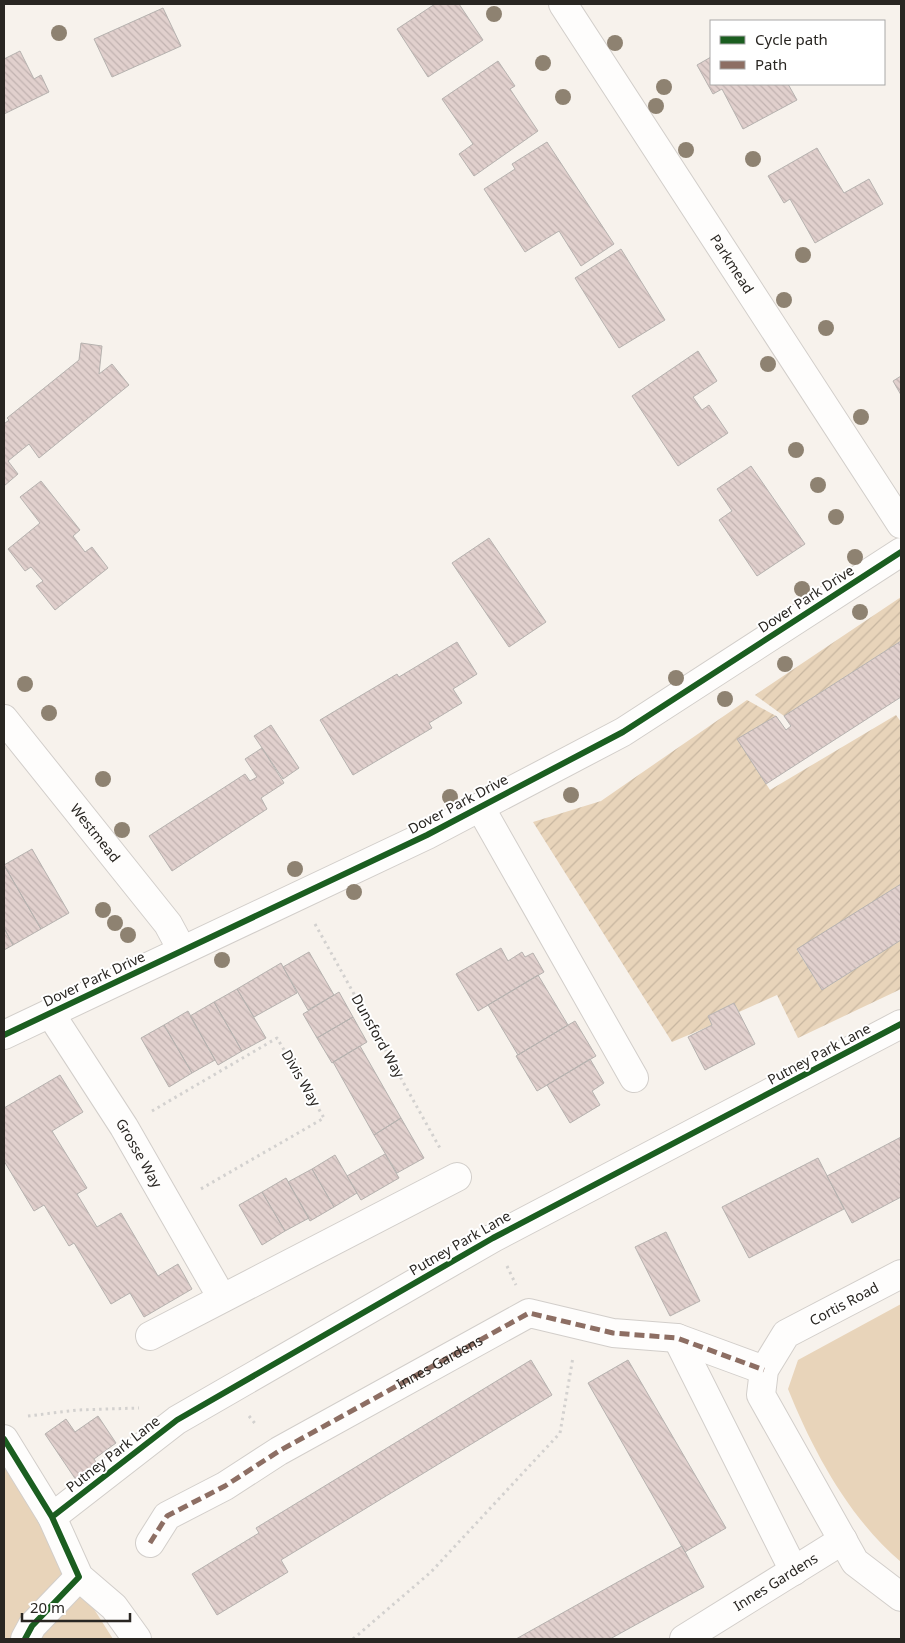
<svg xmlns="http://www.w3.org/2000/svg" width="905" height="1643" viewBox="0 0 905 1643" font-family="'Noto Sans',sans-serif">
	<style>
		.green { fill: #e8d4ba }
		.garden { fill: url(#garden-furrows) }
		.building { fill: url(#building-back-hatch); stroke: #b6b2af }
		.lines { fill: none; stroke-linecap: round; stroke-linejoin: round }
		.minor-casing { stroke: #d2ceca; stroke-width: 30 }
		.path { stroke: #d3d1cf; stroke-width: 3; stroke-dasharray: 2.5 4; stroke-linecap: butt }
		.minor { stroke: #fefdfc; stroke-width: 28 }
		.quiet { stroke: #8d6e63; stroke-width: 5; stroke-dasharray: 10 5; stroke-linecap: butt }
		.cycleway-casing { stroke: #fff; stroke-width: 9 }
		.cycleway { stroke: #1b5e20; stroke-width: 6 }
		.tree { fill: #8e8271 }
		.labels { text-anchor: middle; stroke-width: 4; stroke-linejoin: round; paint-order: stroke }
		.street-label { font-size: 14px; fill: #292622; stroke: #fff }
	</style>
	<defs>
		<pattern id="garden-furrows" width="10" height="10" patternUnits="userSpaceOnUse" patternTransform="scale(1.25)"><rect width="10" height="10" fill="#e8d4ba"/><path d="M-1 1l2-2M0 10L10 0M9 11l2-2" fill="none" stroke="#c7b6a0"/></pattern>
		<pattern id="building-back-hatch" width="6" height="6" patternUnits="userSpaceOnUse" patternTransform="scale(1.25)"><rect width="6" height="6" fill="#e1d0cd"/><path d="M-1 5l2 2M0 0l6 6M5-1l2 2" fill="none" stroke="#c1b2b0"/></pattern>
	</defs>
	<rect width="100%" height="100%" fill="#f7f2ec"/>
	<path class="green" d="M 901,1304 L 901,1562 C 849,1518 813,1451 788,1389 L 798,1360 Z
		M 4,1467 L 113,1639 L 4,1639 Z"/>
	<path class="garden" d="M 901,597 L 901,641 L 784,716 L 755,695 Z
		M 747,700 L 776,716 L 738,739 L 770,790 L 896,715 L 901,722 L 901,884 L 797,950 L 822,990 L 901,940 L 901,989 L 798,1038 L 777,995 L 739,1012 L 734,1003 L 708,1016 L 712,1025 L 672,1042 L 533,822 L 601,801 Z"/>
	<path class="building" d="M 435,4 L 459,4 L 483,40 L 428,77 L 397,29 Z
		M 163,8 L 181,46 L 112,77 L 94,39 Z
		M 20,51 L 34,79 L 41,75 L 49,92 L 4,114 L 4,59 Z
		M 711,57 L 711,84 L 788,84 L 797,100 L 743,129 L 722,89 L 713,94 L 697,65 Z
		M 498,61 L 515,86 L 510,89 L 538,131 L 474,176 L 459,154 L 473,144 L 442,99 Z
		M 547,142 L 614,244 L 581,266 L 559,231 L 525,252 L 484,189 L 515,169 L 512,164 Z
		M 817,148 L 844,193 L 869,179 L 883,204 L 815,243 L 790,199 L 784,203 L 768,176 Z
		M 621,249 L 665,320 L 619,348 L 575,278 Z
		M 81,343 L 102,346 L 99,374 L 112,364 L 129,385 L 39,458 L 29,444 L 8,461 L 18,474 L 4,486 L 4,424 L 9,420 L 7,418 L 79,360 Z
		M 698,351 L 717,381 L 693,397 L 702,410 L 709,405 L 728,433 L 678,466 L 632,396 Z
		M 901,376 L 901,395 L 893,381 Z
		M 751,466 L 805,544 L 757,576 L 719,520 L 732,511 L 717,489 Z
		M 41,481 L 80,530 L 73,536 L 85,552 L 92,547 L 108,568 L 55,610 L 36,586 L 43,581 L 31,567 L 25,571 L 8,549 L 40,523 L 20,497 Z
		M 489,538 L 546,622 L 509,647 L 452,563 Z
		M 901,641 L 901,697 L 766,784 L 737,739 L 776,716 L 786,730 L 791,726 L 784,716 Z
		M 457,642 L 477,674 L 453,689 L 462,703 L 429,723 L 432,728 L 353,775 L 320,720 L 397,674 L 399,677 Z
		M 271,725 L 299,768 L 283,779 L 254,736 Z
		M 262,748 L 284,783 L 261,798 L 267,809 L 172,871 L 149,836 L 245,774 L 250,781 L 257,777 L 245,759 Z
		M 32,849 L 69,913 L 41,929 L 4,865 Z
		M 4,865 L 41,929 L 13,945 L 4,928 Z
		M 901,884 L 901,940 L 822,990 L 797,949 Z
		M 4,928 L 13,945 L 4,950 Z
		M 501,948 L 508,961 L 522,952 L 525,957 L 533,953 L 544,972 L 478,1011 L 456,974 Z
		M 309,952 L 334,995 L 308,1010 L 283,967 Z
		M 281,963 L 297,993 L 254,1017 L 237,989 Z
		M 538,975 L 568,1025 L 518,1055 L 488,1005 Z
		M 237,989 L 266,1038 L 242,1051 L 214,1002 Z
		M 339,992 L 353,1017 L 317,1038 L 303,1014 Z
		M 214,1002 L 242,1051 L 218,1065 L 190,1016 Z
		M 734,1003 L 755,1044 L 705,1070 L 688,1037 L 712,1025 L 708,1016 Z
		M 188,1011 L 215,1060 L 192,1073 L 164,1025 Z
		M 353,1017 L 367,1042 L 332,1063 L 317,1038 Z
		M 575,1021 L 596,1056 L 537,1091 L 516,1056 Z
		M 164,1025 L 192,1073 L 169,1087 L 141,1038 Z
		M 360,1046 L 401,1118 L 374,1135 L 333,1062 Z
		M 590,1059 L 604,1083 L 592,1091 L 600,1105 L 570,1123 L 547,1085 Z
		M 60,1075 L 83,1112 L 52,1131 L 87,1188 L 77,1194 L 97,1227 L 121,1213 L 158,1276 L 178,1264 L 192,1289 L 144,1317 L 130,1293 L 111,1304 L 74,1243 L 69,1246 L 44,1205 L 34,1211 L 4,1161 L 4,1108 Z
		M 401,1118 L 424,1158 L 397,1173 L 374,1135 Z
		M 901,1137 L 901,1197 L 852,1223 L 827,1176 Z
		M 385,1154 L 399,1178 L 361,1200 L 347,1176 Z
		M 335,1155 L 357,1193 L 334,1207 L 312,1169 Z
		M 818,1158 L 844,1209 L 749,1258 L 722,1207 Z
		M 312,1169 L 334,1207 L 310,1221 L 288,1182 Z
		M 286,1178 L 309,1218 L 285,1231 L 262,1192 Z
		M 262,1192 L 285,1231 L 262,1245 L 239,1205 Z
		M 666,1232 L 700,1301 L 670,1316 L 635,1247 Z
		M 531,1360 L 552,1395 L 281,1560 L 288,1572 L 217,1615 L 192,1574 L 259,1533 L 256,1528 Z
		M 628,1360 L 726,1528 L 685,1552 L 588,1383 Z
		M 98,1416 L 116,1443 L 94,1459 L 98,1465 L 76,1480 L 45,1434 L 66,1419 L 75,1432 Z
		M 682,1546 L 704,1587 L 610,1639 L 516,1639 Z"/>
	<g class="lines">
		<defs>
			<g id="minor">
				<path id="s1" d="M 563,4 L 901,524"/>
				<path id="s2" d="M 4,719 L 168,924 L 182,950"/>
				<path d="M 480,807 L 634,1078"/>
				<path id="s3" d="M 50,1013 L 124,1127 L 222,1298"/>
				<path d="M 4,1035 L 427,835 L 623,732 L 901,552"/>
				<path d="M 901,1274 L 786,1334 L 764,1370 L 761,1395 L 855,1562 L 901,1597"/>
				<path d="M 150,1336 L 457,1177"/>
				<path d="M 677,1338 L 794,1571"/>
				<path d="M 4,1439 L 52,1517 L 79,1577 L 114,1607 L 137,1639"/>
				<path d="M 52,1517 L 177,1420 L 493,1238 L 901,1024"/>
				<path d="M 150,1543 L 167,1516 L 225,1486 L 279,1451 L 529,1313 L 613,1333 L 677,1338 L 764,1370"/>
				<path d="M 25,1639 L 32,1626 L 79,1577"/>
				<path id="s4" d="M 684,1639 L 843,1540"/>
			</g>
		</defs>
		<use href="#minor" class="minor-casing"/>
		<path class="path" d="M 315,924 L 441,1150
			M 152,1111 L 277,1038 L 324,1118 L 199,1190
			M 507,1266 L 516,1285
			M 28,1416 L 77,1410 L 139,1408
			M 249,1416 L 257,1426
			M 353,1639 L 431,1572 L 560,1433 L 573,1357"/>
		<use href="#minor" class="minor"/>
		<path class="quiet" id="s5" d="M 150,1543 L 167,1516 L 225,1486 L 279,1451 L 529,1313 L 613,1333 L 677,1338 L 764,1370"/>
		<defs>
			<path id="cycleway" d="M 4,1035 L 427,835 L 623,732 L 901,552
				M 4,1439 L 52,1517 L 79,1577 L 32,1626 L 25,1639
				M 52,1517 L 177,1420 L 493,1238 L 901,1024"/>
		</defs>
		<use href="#cycleway" class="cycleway-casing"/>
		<use href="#cycleway" class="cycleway"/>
	</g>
	<g class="tree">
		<circle cx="494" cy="14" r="8"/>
		<circle cx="59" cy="33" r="8"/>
		<circle cx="615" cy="43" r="8"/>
		<circle cx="543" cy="63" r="8"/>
		<circle cx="664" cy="87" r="8"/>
		<circle cx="563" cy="97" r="8"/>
		<circle cx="656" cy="106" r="8"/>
		<circle cx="686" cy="150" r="8"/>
		<circle cx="753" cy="159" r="8"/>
		<circle cx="803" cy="255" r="8"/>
		<circle cx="784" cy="300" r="8"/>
		<circle cx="826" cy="328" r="8"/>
		<circle cx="768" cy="364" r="8"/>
		<circle cx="861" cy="417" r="8"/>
		<circle cx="796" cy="450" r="8"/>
		<circle cx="818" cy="485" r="8"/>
		<circle cx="836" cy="517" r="8"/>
		<circle cx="855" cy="557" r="8"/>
		<circle cx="802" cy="589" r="8"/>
		<circle cx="860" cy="612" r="8"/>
		<circle cx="785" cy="664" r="8"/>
		<circle cx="676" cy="678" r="8"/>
		<circle cx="25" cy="684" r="8"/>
		<circle cx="725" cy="699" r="8"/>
		<circle cx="49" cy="713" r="8"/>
		<circle cx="103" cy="779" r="8"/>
		<circle cx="571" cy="795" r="8"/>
		<circle cx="450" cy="797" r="8"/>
		<circle cx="122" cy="830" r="8"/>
		<circle cx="295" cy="869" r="8"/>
		<circle cx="354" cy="892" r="8"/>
		<circle cx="103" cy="910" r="8"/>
		<circle cx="115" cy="923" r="8"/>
		<circle cx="128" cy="935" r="8"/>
		<circle cx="222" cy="960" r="8"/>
	</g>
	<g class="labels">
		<g class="street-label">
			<text dy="5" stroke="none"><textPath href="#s1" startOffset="310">Parkmead</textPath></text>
			<text transform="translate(806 599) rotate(-33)" y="5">Dover Park Drive</text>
			<text transform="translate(458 804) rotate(-28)" y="5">Dover Park Drive</text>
			<text dy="5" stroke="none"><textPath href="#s2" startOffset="146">Westmead</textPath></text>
			<text transform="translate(94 979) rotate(-25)" y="5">Dover Park Drive</text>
			<text transform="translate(378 1036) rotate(61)" y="5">Dunsford Way</text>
			<text transform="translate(819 1054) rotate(-28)" y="5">Putney Park Lane</text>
			<text transform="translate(301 1078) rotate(60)" y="5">Divis Way</text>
			<text dy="5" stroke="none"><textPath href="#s3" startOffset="166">Grosse Way</textPath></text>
			<text transform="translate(460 1243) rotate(-30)" y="5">Putney Park Lane</text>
			<text transform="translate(844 1304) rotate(-28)" y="5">Cortis Road</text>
			<text dy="5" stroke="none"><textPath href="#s5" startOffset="345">Innes Gardens</textPath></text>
			<text transform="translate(113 1454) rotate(-38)" y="5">Putney Park Lane</text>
			<text dy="5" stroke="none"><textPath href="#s4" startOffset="108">Innes Gardens</textPath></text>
		</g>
	</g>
	<rect width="905" height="1643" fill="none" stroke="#292622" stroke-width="10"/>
	<rect x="710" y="20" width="175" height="65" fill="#ffffff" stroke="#a9a8a7"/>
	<rect x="720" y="36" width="25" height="8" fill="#1b5e20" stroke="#a9a8a7"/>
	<text x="755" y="45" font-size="15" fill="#292622">Cycle path</text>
	<rect x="720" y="61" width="25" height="8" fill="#8d6e63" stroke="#a9a8a7"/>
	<text x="755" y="70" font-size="15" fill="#292622">Path</text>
	<path d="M22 1613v8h108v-8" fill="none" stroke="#292622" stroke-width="2.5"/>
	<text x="30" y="1613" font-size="15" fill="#292622" stroke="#ffffff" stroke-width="4" paint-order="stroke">20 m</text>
</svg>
